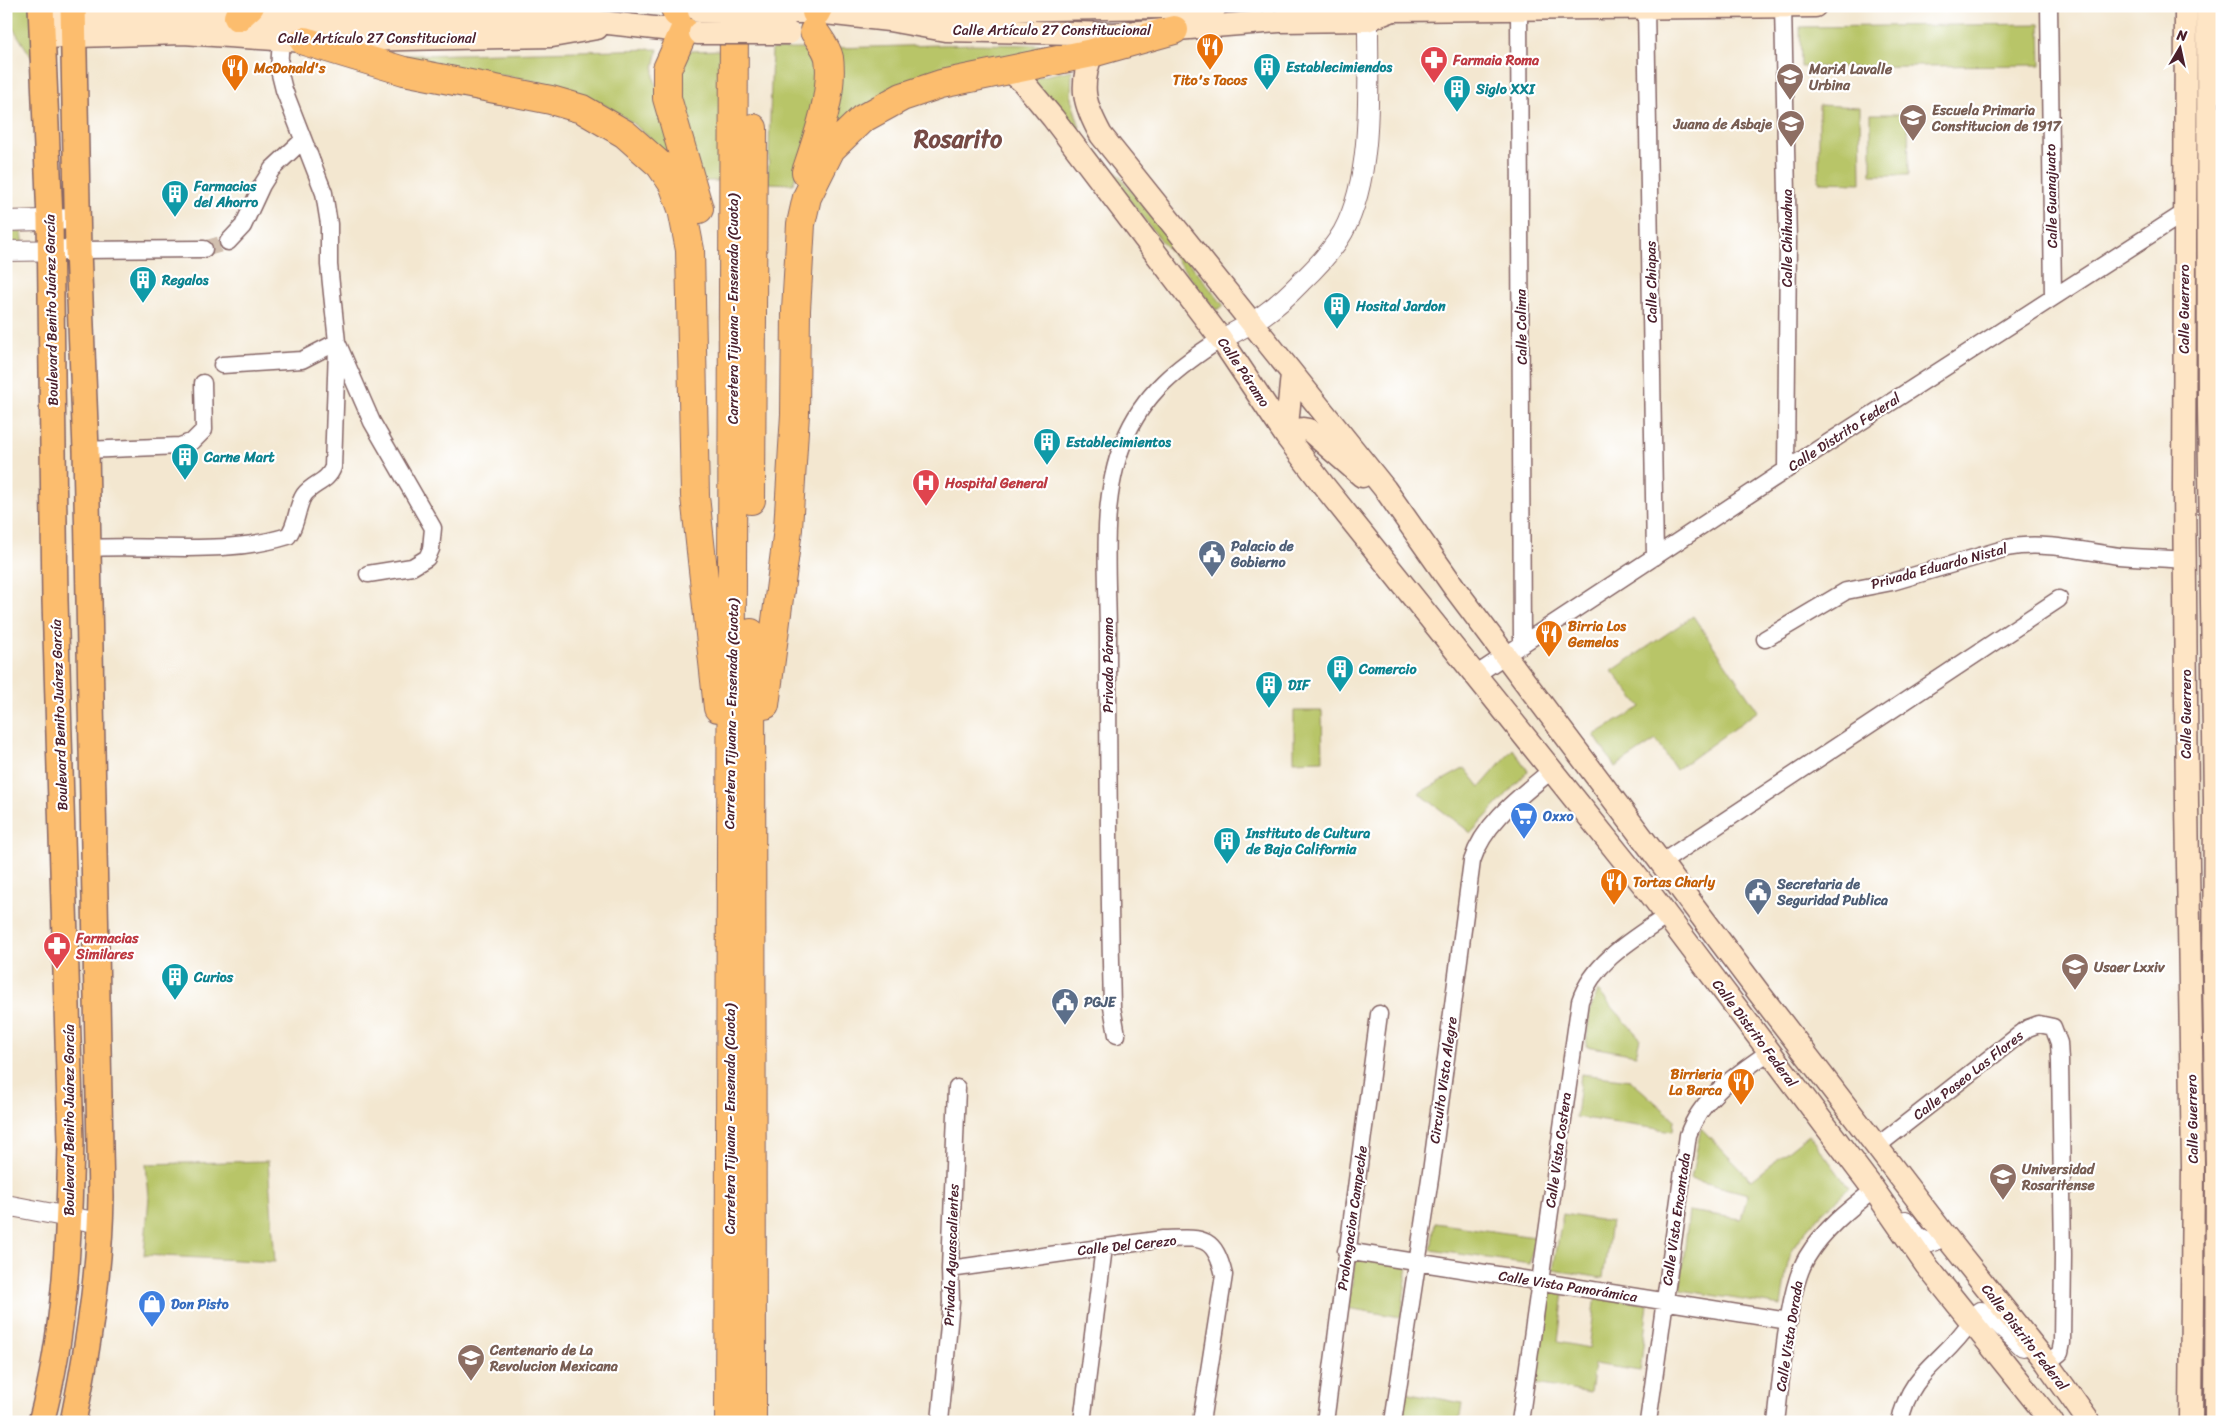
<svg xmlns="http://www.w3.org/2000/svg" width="2228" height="1428" viewBox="0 0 2228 1428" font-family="Sriracha,sans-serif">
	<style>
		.green { fill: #b8c567; stroke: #817249 }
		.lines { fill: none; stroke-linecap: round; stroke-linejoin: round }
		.minor-tunnel { stroke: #d1bfaf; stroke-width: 16; stroke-dasharray: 16 8; stroke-linecap: butt }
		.minor-casing { stroke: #856565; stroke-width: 19 }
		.tertiary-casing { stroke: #856565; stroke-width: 22 }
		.secondary-casing { stroke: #856565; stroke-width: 25 }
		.primary-casing { stroke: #856565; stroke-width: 28 }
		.motorway-casing { stroke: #856565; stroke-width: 30 }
		.minor { stroke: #fff; stroke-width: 16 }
		.tertiary { stroke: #fff; stroke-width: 20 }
		.secondary { stroke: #fee5c5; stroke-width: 22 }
		.primary { stroke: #fcbd6e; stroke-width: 25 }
		.motorway { stroke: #fcbd6e; stroke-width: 28 }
		.secondary-bridge-casing { stroke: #856565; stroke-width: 25; stroke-linecap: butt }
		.secondary-bridge { stroke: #fee5c5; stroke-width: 22 }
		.labels { text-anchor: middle; stroke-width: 4.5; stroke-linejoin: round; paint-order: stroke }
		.street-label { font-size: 14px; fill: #4a1f2b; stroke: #fff }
		.health-label { font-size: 14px; font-weight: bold; fill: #be3a42; stroke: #fff; text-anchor: start }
		.culture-label { font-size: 14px; font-weight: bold; fill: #0d838f; stroke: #fff; text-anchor: start }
		.food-label { font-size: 14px; font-weight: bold; fill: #c56008; stroke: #fff; text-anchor: start }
		.education-label { font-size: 14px; font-weight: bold; fill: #785e54; stroke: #fff; text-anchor: start }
		.service-label { font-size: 14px; font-weight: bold; fill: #4e5e75; stroke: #fff; text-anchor: start }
		.shop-label { font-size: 14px; font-weight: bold; fill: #366cbe; stroke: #fff; text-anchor: start }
		.town-label { font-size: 24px; font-weight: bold; fill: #774b46; stroke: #fff }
	</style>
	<rect width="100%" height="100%" fill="#fff"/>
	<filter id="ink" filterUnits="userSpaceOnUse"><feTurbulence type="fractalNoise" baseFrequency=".02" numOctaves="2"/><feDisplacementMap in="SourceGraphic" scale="10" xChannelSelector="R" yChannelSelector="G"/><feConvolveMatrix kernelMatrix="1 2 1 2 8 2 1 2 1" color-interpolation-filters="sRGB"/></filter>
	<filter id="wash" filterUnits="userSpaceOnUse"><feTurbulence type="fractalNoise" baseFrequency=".0096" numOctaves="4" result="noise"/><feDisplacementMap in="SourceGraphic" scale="20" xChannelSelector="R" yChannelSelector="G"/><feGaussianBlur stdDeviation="1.12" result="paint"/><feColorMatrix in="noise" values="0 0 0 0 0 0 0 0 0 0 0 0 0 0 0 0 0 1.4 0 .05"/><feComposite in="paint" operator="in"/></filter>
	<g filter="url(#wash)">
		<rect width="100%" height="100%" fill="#f3e7d0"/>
		<path class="green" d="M 6,6 L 41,6 L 46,80 L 6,17 Z
			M 2040,24 L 2041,65 L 1801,67 L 1800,27 Z
			M 974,44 L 1096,46 L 836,130 L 830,118 L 835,48 Z
			M 658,49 L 654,67 L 654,77 L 674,164 C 651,136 624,113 591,98 C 569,87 542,83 518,78 C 473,70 427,63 382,56 Z
			M 772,49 L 803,49 L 816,68 L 818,77 L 809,135 L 793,184 L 768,183 Z
			M 723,50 L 723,181 L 703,181 C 690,138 670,95 689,51 Z
			M 1072,70 L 1071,99 L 1080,127 L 1074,130 L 1029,79 Z
			M 1819,105 L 1860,107 L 1861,183 L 1819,182 Z
			M 1871,114 L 1908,114 L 1909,175 L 1871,175 Z
			M 1092,147 L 1113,168 L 1224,306 L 1216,310 L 1089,149 Z
			M 6,232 L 22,232 L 24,246 L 6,250 Z
			M 1693,616 L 1758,711 L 1676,770 L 1656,740 L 1615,767 L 1594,735 L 1641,707 L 1612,671 Z
			M 1294,711 L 1322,711 L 1323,760 L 1294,761 Z
			M 1513,749 L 1528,771 L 1471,833 L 1419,793 L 1465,768 L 1480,787 Z
			M 1598,991 L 1640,1038 L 1636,1055 L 1586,1046 L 1590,1010 Z
			M 1581,1074 L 1630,1080 L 1674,1119 L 1673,1131 L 1576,1117 Z
			M 1701,1128 L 1751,1180 L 1809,1134 L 1849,1188 C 1830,1207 1803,1227 1792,1252 C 1785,1268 1784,1289 1781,1306 L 1680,1290 L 1689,1211 L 1741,1219 L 1748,1194 L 1691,1179 Z
			M 268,1161 L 275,1262 L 144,1255 L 149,1197 L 146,1164 Z
			M 1563,1214 L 1611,1222 L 1603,1278 L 1553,1270 Z
			M 1435,1223 L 1534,1237 L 1530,1264 L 1431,1250 Z
			M 1357,1257 L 1408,1265 L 1401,1317 L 1347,1308 Z
			M 1548,1289 L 1564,1292 L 1558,1342 L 1589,1348 L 1596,1296 L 1648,1304 L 1640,1371 L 1594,1364 L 1590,1393 L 1535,1384 Z
			M 1405,1392 L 1462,1403 L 1459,1422 L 1402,1422 Z"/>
	</g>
	<g filter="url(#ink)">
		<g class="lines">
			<path class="minor-tunnel" d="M 204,249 L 228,242"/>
			<defs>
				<path id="minor" d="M 1646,6 L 1655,557
					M 1783,6 L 1788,242 L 1786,470
					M 2049,6 L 2053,296
					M 1519,9 L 1522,645
					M 281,39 L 279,70 L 284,90 L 324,193 L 329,224 L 329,265 L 337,342 L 372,422 L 433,528 L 431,549 L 427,558 L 412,567 L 368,574
					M 228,242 L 243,226 L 262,185 L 272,169 L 303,140
					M 78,250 L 204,249
					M 222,365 L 302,360 L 337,342
					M 86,450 L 180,446 L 193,441 L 204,430 L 203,383
					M 88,548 C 154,544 224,556 288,536 C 298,523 296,507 304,495 C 313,483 328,482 333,467 L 337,347
					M 1765,639 L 1846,591 L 1892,582 L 2007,548 C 2043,541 2082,551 2119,556 C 2141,558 2163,558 2185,560
					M 1477,674 L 1786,470 L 2184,213
					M 1661,863 L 2059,599
					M 1117,1035 L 1112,1007 C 1109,883 1108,760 1108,636 C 1108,573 1099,501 1124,441 C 1143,393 1179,366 1221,339
					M 1876,1147 L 2028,1028 L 2039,1024 L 2053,1027 L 2059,1043 L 2060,1061 L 2063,1255 L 2062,1343 L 2060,1353 L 2047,1363
					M 1346,1251 L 1789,1321
					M 950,1269 L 1163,1239 C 1201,1238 1214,1234 1224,1275 L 1201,1422
					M 940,1422 L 951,1302 L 950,1269 L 957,1088
					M 1082,1422 L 1104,1247
					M 1325,1422 L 1379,1014
					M 1393,1422 L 1431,1172 L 1472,861 C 1484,822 1522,795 1553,769
					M 1520,1422 L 1580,1001 C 1593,962 1633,939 1667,916
					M 1648,1422 L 1688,1135 C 1701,1097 1738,1074 1769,1052
					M 1776,1422 C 1782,1379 1786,1292 1807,1257 C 1823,1230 1849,1209 1874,1190
					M 1900,1422 C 1910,1370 1945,1362 1971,1321"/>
				<path id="tertiary" d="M 6,221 L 78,219
					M 6,251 L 78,250
					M 1221,339 C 1255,323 1275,309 1301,282 C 1317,267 1332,251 1343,232 C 1376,172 1367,74 1368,6
					M 6,1205 L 100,1223
					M 1905,1221 L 1918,1238 L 1927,1243 L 1934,1241 L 1943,1233
					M 1971,1321 L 1980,1312 L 1988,1313 L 2023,1346"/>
				<path id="secondary" d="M 1383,6 L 1393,10 L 1815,6
					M 2186,6 L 2184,487 L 2187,805 L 2193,1165 L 2191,1422
					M 2208,6 L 2209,406 L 2215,800 L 2214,977 L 2217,1167 L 2216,1422
					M 789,12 L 816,12 L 889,20 L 945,30 L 1114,34 L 1279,21 L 1367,20 L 1393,10
					M 908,17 L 946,11 L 1216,6
					M 42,21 L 161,15 L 327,19 L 554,17 L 699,33
					M 42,37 L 183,33 L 304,41 L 552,36 L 597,28
					M 1092,53 C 1079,87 1084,104 1101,135 L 1385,489 L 1456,590 L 1759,993 L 1943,1233 L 2047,1363 L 2089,1422
					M 1010,71 L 1023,82 L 1053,118 L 1221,339 L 1286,436 L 1324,486 L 1646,888 L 1874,1190 L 1926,1265 L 2052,1422
					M 1292,374 L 1286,436 L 1303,429 L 1309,430 L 1362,476"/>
				<path id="primary" d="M 41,1422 C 66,1331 69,1235 71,1141 L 55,600 L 50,220 L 41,6
					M 73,1422 C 88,1349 100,1272 101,1197 L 86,450 L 78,250 L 73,6"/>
				<path id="motorway" d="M 674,6 L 677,13
					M 816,12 L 819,6
					M 238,17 L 250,6
					M 684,31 L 667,69 L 667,98 L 699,209
					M 304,41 L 404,71 L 551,100 L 582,109 L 625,134 L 660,165 L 673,184 L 682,209 L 690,250 L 695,496 L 718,708
					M 806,172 C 817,139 834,93 829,58 C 827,48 819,39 814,31
					M 751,500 L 753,128
					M 751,633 L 752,1422
					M 765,705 L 788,529 L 795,414 L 796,310 L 801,224 L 807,197 L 831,149 L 862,119 L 902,97 L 941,84 L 1092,53 L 1174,30
					M 729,1422 L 734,8"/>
			</defs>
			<use href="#minor" class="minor-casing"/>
			<use href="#tertiary" class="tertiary-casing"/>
			<use href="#secondary" class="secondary-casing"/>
			<use href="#primary" class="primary-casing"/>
			<use href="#motorway" class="motorway-casing"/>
			<use href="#minor" class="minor"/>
			<use href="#tertiary" class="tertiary"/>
			<use href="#secondary" class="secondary"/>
			<use href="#primary" class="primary"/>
			<use href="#motorway" class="motorway"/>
			<defs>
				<path id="secondary-bridge" d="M 699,11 L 789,12
					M 700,33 L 789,33"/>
			</defs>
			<use href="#secondary-bridge" class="secondary-bridge-casing"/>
			<use href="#secondary-bridge" class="secondary-bridge"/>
		</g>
	</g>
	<defs>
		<symbol id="restaurant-pin" viewBox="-11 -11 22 30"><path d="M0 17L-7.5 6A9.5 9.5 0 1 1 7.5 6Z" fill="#e8710a" stroke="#fff"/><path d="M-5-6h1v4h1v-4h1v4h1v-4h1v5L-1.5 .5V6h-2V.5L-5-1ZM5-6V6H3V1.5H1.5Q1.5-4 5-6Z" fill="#fff"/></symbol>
		<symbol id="pharmacy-pin" viewBox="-11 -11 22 30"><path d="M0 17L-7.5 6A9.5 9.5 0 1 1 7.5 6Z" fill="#e0444e" stroke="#fff"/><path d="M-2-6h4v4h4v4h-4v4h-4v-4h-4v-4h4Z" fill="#fff"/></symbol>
		<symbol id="building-pin" viewBox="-11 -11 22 30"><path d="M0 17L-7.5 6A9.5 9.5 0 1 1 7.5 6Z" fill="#0f9aa8" stroke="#fff"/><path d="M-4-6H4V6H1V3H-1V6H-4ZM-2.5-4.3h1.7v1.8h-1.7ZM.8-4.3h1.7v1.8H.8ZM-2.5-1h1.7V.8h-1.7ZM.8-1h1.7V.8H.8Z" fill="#fff"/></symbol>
		<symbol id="school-pin" viewBox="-11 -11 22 30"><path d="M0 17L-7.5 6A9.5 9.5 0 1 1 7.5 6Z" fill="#8d6e63" stroke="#fff"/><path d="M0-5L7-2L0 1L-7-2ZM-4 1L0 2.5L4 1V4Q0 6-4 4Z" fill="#fff"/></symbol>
		<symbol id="hospital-pin" viewBox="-11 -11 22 30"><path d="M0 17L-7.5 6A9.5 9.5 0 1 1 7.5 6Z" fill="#e0444e" stroke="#fff"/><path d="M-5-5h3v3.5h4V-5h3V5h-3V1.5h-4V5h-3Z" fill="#fff"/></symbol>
		<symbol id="civic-pin" viewBox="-11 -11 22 30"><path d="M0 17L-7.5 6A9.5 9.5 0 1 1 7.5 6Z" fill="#5c6f8a" stroke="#fff"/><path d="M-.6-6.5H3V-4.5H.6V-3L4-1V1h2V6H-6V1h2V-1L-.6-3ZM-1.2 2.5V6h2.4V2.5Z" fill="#fff"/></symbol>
		<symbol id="supermarket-pin" viewBox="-11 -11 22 30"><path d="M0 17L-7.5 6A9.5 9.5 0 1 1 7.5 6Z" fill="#3f7fe0" stroke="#fff"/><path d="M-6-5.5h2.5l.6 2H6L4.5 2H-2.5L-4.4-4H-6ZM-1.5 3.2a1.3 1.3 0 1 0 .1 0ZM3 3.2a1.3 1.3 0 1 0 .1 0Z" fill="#fff"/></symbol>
		<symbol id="university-pin" viewBox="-11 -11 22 30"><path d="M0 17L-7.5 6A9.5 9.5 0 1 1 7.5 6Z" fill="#8d6e63" stroke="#fff"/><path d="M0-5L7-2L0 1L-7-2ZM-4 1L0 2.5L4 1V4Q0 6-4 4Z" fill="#fff"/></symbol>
		<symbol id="shop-pin" viewBox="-11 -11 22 30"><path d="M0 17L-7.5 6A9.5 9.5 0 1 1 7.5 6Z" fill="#3f7fe0" stroke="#fff"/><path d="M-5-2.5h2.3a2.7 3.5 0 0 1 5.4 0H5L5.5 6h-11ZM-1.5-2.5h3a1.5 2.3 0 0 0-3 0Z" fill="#fff"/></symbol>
	</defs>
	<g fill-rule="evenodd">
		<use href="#restaurant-pin" x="1194" y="31" width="32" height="43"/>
		<use href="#pharmacy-pin" x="1418" y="44" width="32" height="43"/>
		<use href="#building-pin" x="1251" y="51" width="32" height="43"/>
		<use href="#restaurant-pin" x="219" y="52" width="32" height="43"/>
		<use href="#school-pin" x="1774" y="61" width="32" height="43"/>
		<use href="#building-pin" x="1441" y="73" width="32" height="43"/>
		<use href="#school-pin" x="1897" y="102" width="32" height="43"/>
		<use href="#school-pin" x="1775" y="108" width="32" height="43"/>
		<use href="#building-pin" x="159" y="178" width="32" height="43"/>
		<use href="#building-pin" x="127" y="264" width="32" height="43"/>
		<use href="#building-pin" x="1321" y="290" width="32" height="43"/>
		<use href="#building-pin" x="1031" y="426" width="32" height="43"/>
		<use href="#building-pin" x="169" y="441" width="32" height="43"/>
		<use href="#hospital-pin" x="910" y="467" width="32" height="43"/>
		<use href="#civic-pin" x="1196" y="538" width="32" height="43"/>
		<use href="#restaurant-pin" x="1533" y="618" width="32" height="43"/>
		<use href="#building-pin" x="1324" y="653" width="32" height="43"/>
		<use href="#building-pin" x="1253" y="669" width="32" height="43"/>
		<use href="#supermarket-pin" x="1508" y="800" width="32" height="43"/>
		<use href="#building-pin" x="1211" y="825" width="32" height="43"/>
		<use href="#restaurant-pin" x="1598" y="866" width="32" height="43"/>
		<use href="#civic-pin" x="1742" y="876" width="32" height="43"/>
		<use href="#pharmacy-pin" x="41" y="930" width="32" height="43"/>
		<use href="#school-pin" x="2059" y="951" width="32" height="43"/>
		<use href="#building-pin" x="159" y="961" width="32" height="43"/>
		<use href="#civic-pin" x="1049" y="986" width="32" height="43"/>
		<use href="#restaurant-pin" x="1725" y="1066" width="32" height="43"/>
		<use href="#university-pin" x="1987" y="1161" width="32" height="43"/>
		<use href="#shop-pin" x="136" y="1288" width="32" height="43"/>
		<use href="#school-pin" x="455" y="1342" width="32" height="43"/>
	</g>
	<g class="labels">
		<g class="street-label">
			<text x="1052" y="35">Calle Artículo 27 Constitucional</text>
			<text x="377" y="43">Calle Artículo 27 Constitucional</text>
			<text transform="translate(2051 196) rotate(-91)" y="5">Calle Guanajuato</text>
			<text transform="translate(1787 238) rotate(-90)" y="5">Calle Chihuahua</text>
			<text transform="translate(1651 282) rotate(-91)" y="5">Calle Chiapas</text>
			<text transform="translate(733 309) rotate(-90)" y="5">Carretera Tijuana - Ensenada (Cuota)</text>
			<text transform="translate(2184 309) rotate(-90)" y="5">Calle Guerrero</text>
			<text transform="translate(51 310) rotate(-91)" y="5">Boulevard Benito Juárez García</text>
			<text transform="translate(1521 327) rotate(-91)" y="5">Calle Colima</text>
			<text transform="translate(1244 372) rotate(56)" y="5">Calle Páramo</text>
			<text transform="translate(1844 432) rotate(-33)" y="5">Calle Distrito Federal</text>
			<text transform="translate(1939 566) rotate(-15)" y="5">Privada Eduardo Nistal</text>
			<text transform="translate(1108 665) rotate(-90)" y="5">Privada Páramo</text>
			<text transform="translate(731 714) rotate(-89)" y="5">Carretera Tijuana - Ensenada (Cuota)</text>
			<text transform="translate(2186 714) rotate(-90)" y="5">Calle Guerrero</text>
			<text transform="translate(59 715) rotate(-92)" y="5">Boulevard Benito Juárez García</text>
			<text transform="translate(1755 1033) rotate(53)" y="5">Calle Distrito Federal</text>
			<text transform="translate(1968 1075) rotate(-38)" y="5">Calle Paseo Las Flores</text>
			<text transform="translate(1443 1080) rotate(-82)" y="5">Circuito Vista Alegre</text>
			<text transform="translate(730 1119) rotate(-90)" y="5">Carretera Tijuana - Ensenada (Cuota)</text>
			<text transform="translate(2192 1119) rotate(-91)" y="5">Calle Guerrero</text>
			<text transform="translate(69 1120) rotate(-90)" y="5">Boulevard Benito Juárez García</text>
			<text transform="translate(1558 1150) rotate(-82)" y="5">Calle Vista Costera</text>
			<text transform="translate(1352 1218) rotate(-82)" y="5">Prolongacion Campeche</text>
			<text transform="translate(1676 1219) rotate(-82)" y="5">Calle Vista Encantada</text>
			<text transform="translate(1127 1245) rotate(-6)" y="5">Calle Del Cerezo</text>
			<text transform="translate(951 1255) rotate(-88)" y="5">Privada Aguascalientes</text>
			<text transform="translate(1568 1286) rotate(9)" y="5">Calle Vista Panorámica</text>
			<text transform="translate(1789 1336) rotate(-81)" y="5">Calle Vista Dorada</text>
			<text transform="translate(2025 1337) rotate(52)" y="5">Calle Distrito Federal</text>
		</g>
		<g class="health-label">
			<text x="1453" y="65">Farmaia Roma</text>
			<text x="945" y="488">Hospital General</text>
			<text x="76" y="943">Farmacias<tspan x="76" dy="16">Similares</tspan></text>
		</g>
		<g class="culture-label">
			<text x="1286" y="72">Establecimiendos</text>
			<text x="1476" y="94">Siglo XXI</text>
			<text x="194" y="191">Farmacias<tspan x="194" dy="16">del Ahorro</tspan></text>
			<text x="162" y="285">Regalos</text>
			<text x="1356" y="311">Hosital Jardon</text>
			<text x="1066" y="447">Establecimientos</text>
			<text x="204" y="462">Carne Mart</text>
			<text x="1359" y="674">Comercio</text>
			<text x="1288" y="690">DIF</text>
			<text x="1246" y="838">Instituto de Cultura<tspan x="1246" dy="16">de Baja California</tspan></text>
			<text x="194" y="982">Curios</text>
		</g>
		<g class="food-label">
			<text x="254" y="73">McDonald's</text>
			<text x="1210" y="85" text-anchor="middle">Tito's Tacos</text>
			<text x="1568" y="631">Birria Los<tspan x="1568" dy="16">Gemelos</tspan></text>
			<text x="1633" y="887">Tortas Charly</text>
			<text x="1722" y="1079" text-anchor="end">Birrieria<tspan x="1722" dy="16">La Barca</tspan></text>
		</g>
		<g class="education-label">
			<text x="1809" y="74">MariA Lavalle<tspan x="1809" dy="16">Urbina</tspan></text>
			<text x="1932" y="115">Escuela Primaria<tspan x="1932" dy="16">Constitucion de 1917</tspan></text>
			<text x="1772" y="129" text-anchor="end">Juana de Asbaje</text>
			<text x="2094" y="972">Usaer Lxxiv</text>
			<text x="2022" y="1174">Universidad<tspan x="2022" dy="16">Rosaritense</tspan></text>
			<text x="490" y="1355">Centenario de La<tspan x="490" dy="16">Revolucion Mexicana</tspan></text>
		</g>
		<g class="service-label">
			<text x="1231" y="551">Palacio de<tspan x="1231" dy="16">Gobierno</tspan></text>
			<text x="1777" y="889">Secretaria de<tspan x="1777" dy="16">Seguridad Publica</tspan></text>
			<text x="1084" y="1007">PGJE</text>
		</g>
		<g class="shop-label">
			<text x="1543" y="821">Oxxo</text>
			<text x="171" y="1309">Don Pisto</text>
		</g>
		<g class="town-label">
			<text x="958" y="147">Rosarito</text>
		</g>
	</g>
	<rect width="2228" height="1428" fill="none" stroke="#fff" stroke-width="25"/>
	<g transform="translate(2180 48) rotate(9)" stroke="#ffffff" stroke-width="4" paint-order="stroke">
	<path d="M0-4L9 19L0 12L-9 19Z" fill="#4a1f2b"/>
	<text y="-8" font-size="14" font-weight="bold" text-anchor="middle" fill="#4a1f2b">N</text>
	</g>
</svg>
